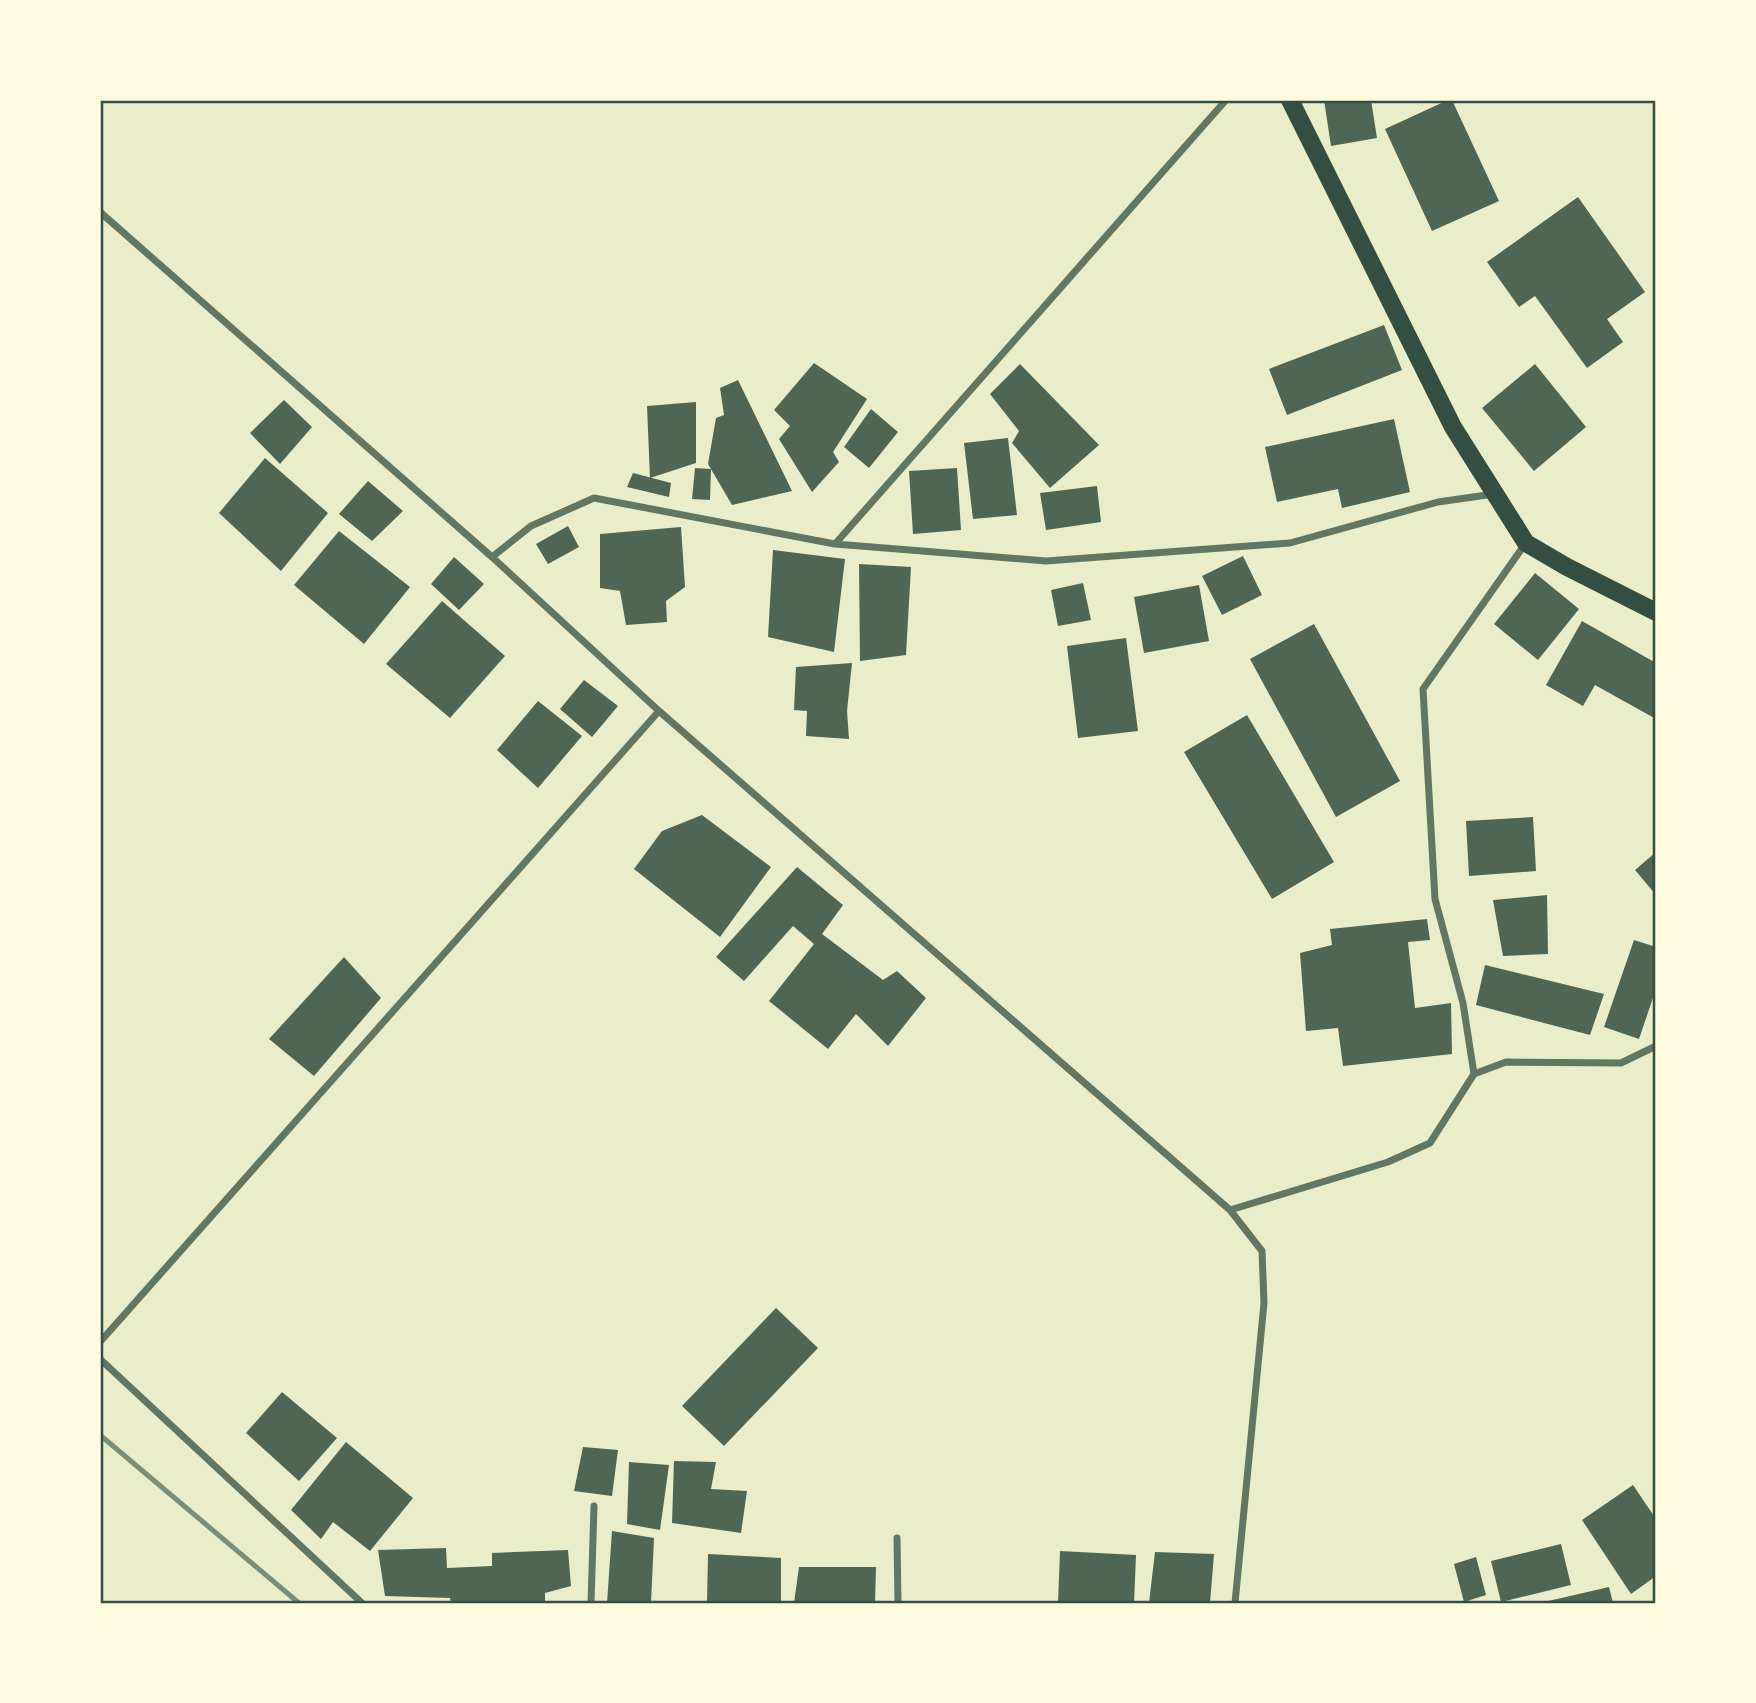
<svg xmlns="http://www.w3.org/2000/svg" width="1756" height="1703" viewBox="0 0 1756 1703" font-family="'PT Serif',serif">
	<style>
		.building { fill: #4f6655 }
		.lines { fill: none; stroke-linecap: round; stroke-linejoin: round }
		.minor { stroke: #617663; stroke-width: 7 }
		.primary { stroke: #344e41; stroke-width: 18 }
		.rail { stroke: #7c8e77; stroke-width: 5 }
		.neatline { fill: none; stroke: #344e41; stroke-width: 2.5 }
	</style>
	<rect width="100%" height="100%" fill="#e9edc9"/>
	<path class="building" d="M 1324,100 L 1371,100 L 1377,138 L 1331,146 Z
		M 1448,100 L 1452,100 L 1499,201 L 1432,231 L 1385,129 Z
		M 1578,197 L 1645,292 L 1607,319 L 1623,342 L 1587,368 L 1535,296 L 1519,307 L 1487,262 Z
		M 1384,325 L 1402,370 L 1287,415 L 1269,369 Z
		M 814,363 L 867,399 L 833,452 L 839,462 L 812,492 L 779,439 L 790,426 L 774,410 Z
		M 1020,364 L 1099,445 L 1050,488 L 1012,443 L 1019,431 L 990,394 Z
		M 1535,364 L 1586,427 L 1534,471 L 1482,408 Z
		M 738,380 L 792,491 L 732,505 L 708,464 L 716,418 L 724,415 L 720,388 Z
		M 284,400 L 312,427 L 280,464 L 250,433 Z
		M 696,402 L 696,463 L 650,478 L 647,406 Z
		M 871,409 L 898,432 L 869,468 L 844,447 Z
		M 1394,419 L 1410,492 L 1342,508 L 1338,489 L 1277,502 L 1265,447 Z
		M 1008,438 L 1017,515 L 973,519 L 964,443 Z
		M 265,458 L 328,513 L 281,571 L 219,513 Z
		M 695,468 L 711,469 L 710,500 L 692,499 Z
		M 957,468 L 961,530 L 913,534 L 909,471 Z
		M 633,473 L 671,483 L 669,497 L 627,487 Z
		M 368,481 L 403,511 L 372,541 L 339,514 Z
		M 1097,486 L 1101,522 L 1046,530 L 1040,493 Z
		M 568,526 L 579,547 L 548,564 L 536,544 Z
		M 681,527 L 685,587 L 666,601 L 667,622 L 626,625 L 620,591 L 600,588 L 600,534 Z
		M 339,531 L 410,587 L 364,644 L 294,585 Z
		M 773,550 L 845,559 L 834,652 L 768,637 Z
		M 1243,556 L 1262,595 L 1222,615 L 1202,576 Z
		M 454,557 L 484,584 L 459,610 L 431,584 Z
		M 859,564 L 911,567 L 906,655 L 860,661 Z
		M 1535,573 L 1579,609 L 1538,660 L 1494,624 Z
		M 1083,583 L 1091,620 L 1058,626 L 1051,590 Z
		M 1199,585 L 1209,641 L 1144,653 L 1134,597 Z
		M 442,601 L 505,656 L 450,718 L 386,664 Z
		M 1582,621 L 1656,663 L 1656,719 L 1595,685 L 1583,706 L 1546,685 Z
		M 1314,624 L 1400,781 L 1336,817 L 1250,659 Z
		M 1126,638 L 1138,731 L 1078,738 L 1067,646 Z
		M 852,663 L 847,711 L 849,739 L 806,736 L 807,711 L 794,710 L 796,667 Z
		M 584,680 L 618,706 L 592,737 L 560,709 Z
		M 538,701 L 582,736 L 538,788 L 497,750 Z
		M 1247,715 L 1334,862 L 1272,899 L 1184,752 Z
		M 702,815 L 771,867 L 720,937 L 634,869 L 662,831 Z
		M 1533,817 L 1536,871 L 1469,876 L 1466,821 Z
		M 1656,852 L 1656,895 L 1635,870 Z
		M 797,867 L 843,905 L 822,934 L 883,980 L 897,971 L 926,998 L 888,1046 L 856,1014 L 828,1049 L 769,1001 L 814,944 L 793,926 L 744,981 L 716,957 Z
		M 1547,895 L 1548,954 L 1503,956 L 1493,900 Z
		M 1427,919 L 1430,940 L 1408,942 L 1415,1008 L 1451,1003 L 1452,1054 L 1343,1066 L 1338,1028 L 1306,1031 L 1300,953 L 1332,945 L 1330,929 Z
		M 1634,940 L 1656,947 L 1656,989 L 1639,1039 L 1604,1027 Z
		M 344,957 L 381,998 L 314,1076 L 269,1039 Z
		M 1485,965 L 1604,994 L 1590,1035 L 1476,1005 Z
		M 776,1308 L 818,1348 L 724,1446 L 682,1406 Z
		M 282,1392 L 337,1438 L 299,1481 L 246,1433 Z
		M 346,1442 L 413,1498 L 370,1551 L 333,1522 L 321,1539 L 291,1510 Z
		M 583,1447 L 618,1450 L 612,1496 L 574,1491 Z
		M 674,1461 L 716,1462 L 711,1489 L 747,1491 L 741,1533 L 672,1523 Z
		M 629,1462 L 669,1465 L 660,1530 L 627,1524 Z
		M 1633,1485 L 1656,1519 L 1656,1576 L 1631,1594 L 1582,1520 Z
		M 612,1531 L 654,1538 L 651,1603 L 607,1603 Z
		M 1561,1544 L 1571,1585 L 1501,1602 L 1491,1561 Z
		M 446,1548 L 447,1568 L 492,1566 L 492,1553 L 568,1550 L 571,1586 L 545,1593 L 545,1603 L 451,1603 L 450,1598 L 385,1596 L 378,1550 Z
		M 1060,1551 L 1136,1555 L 1134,1603 L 1058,1603 Z
		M 1155,1552 L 1214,1554 L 1210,1603 L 1149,1603 Z
		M 708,1554 L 781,1558 L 781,1603 L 707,1603 Z
		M 1476,1557 L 1486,1595 L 1464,1602 L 1454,1564 Z
		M 799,1567 L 876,1567 L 875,1603 L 794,1603 Z
		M 1609,1587 L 1613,1603 L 1545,1603 L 1544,1602 Z"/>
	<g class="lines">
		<path class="minor" d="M 100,212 L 492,557 L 659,711 L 100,1342
			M 835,544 L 1046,561 L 1290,543 L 1438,502 L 1494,494
			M 492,557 L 531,526 L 594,498 L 835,544 L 1226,100
			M 659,711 L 1230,1210 L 1262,1251 L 1264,1303 L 1235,1603
			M 1474,1074 L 1506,1062 L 1621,1063 L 1656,1046
			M 1230,1210 L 1388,1162 L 1430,1143 L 1474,1074 L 1463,1003 L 1435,899 L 1423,689 L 1525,544
			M 100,1359 L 362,1603
			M 897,1538 L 898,1603
			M 591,1603 L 594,1506"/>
		<path class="primary" d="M 1290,100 L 1453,427 L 1526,543 L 1567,567 L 1656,612"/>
		<path class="rail" d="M 100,1435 L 299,1603"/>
	</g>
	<rect width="1756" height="1703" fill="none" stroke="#fefae0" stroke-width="203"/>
	<rect x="102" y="102" width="1552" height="1500" class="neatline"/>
</svg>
